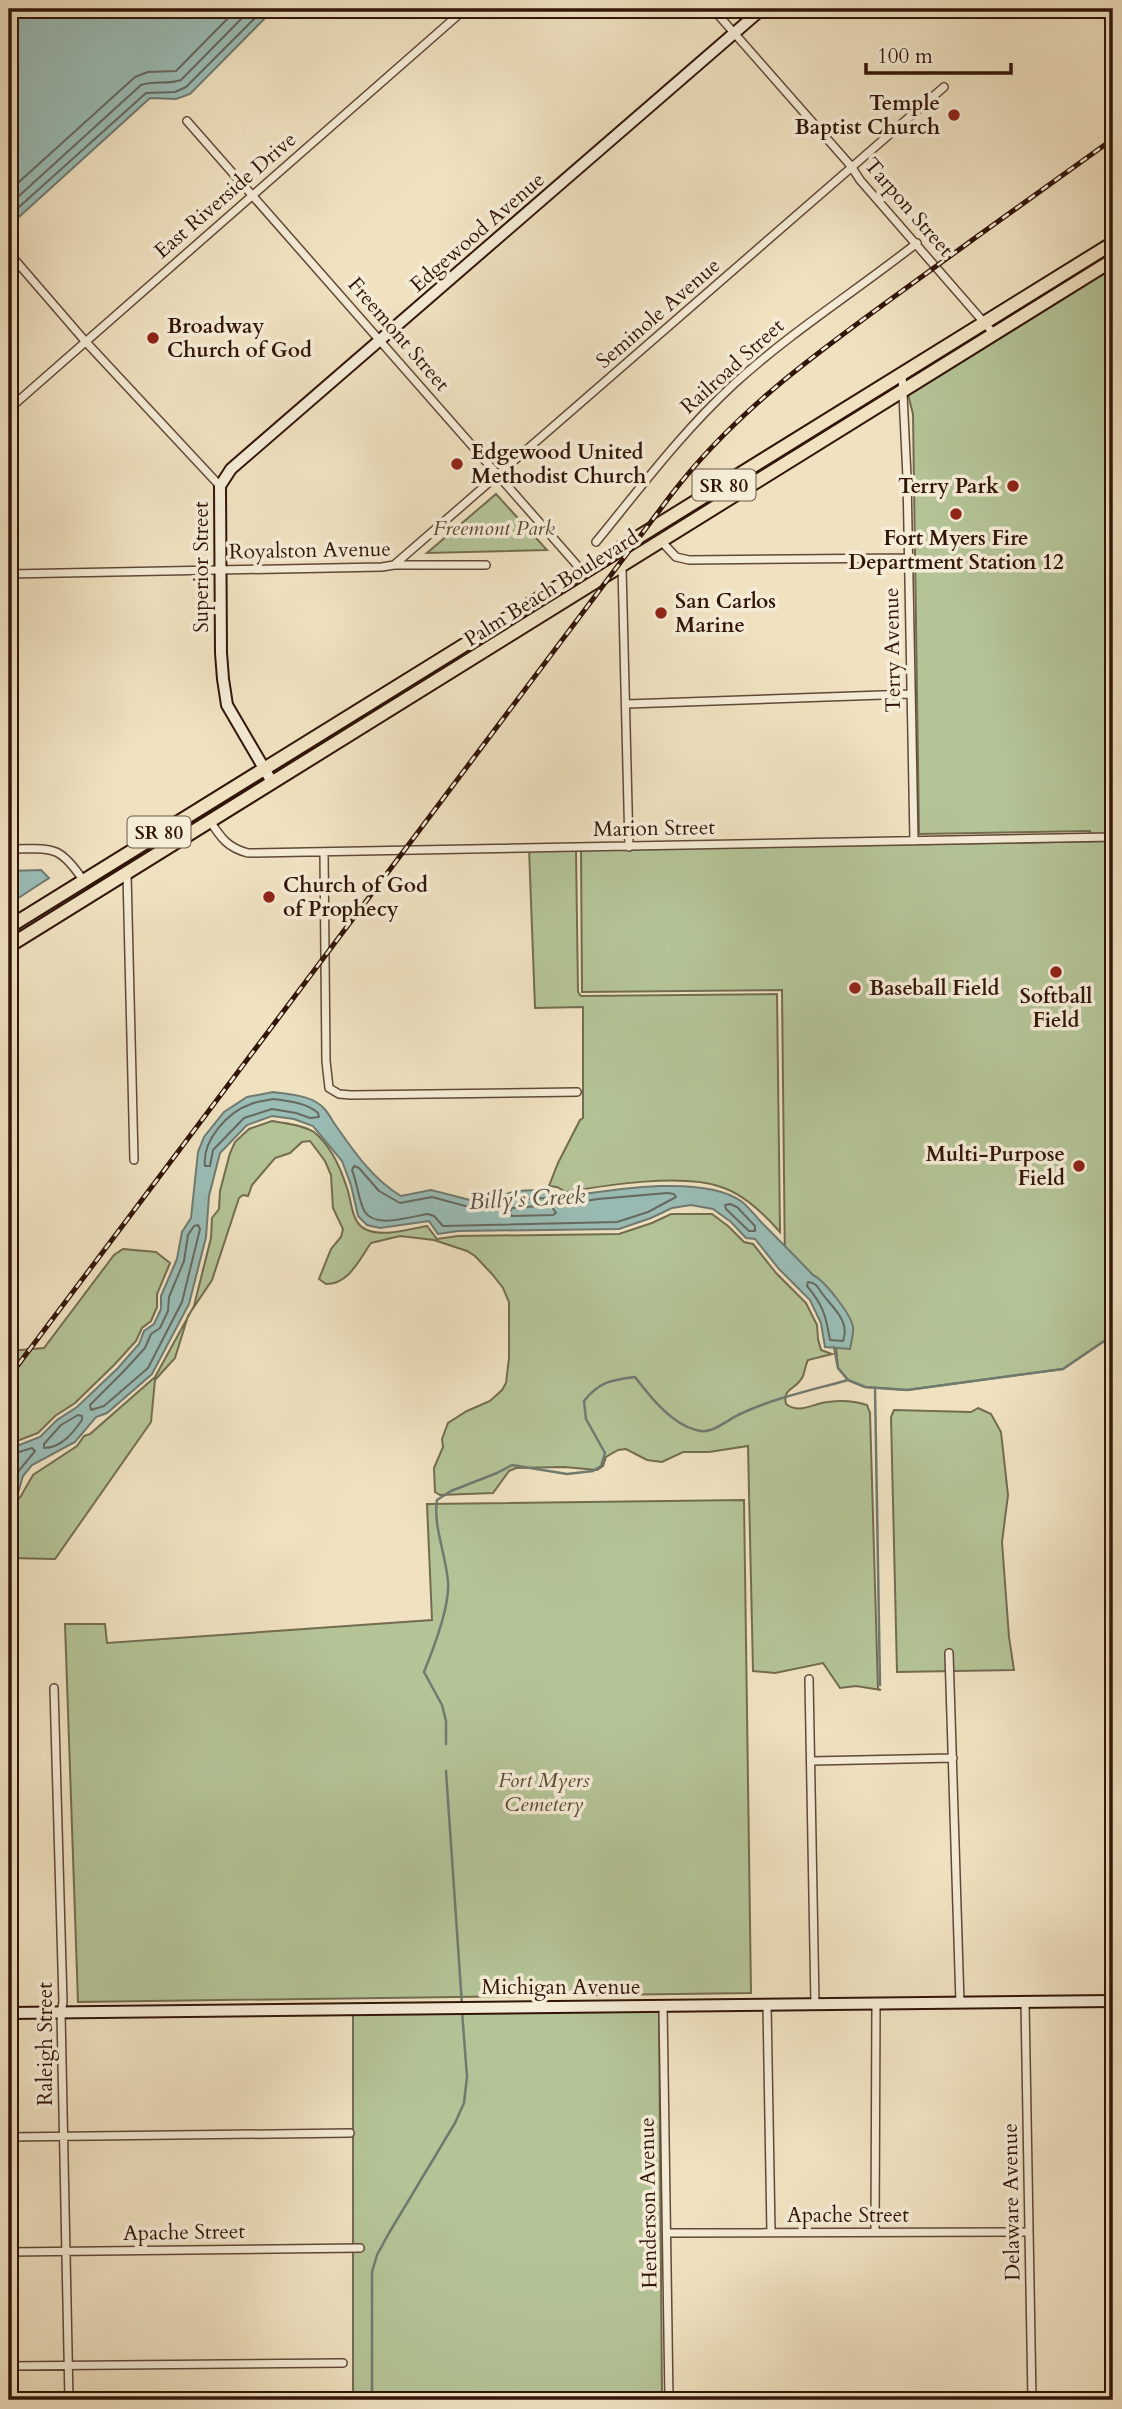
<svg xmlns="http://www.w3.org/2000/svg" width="1122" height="2409" viewBox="0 0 1122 2409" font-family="Cardo,serif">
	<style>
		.green { fill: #b4c497; stroke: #736c50; stroke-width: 2 }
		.water { fill: #9abdb6; stroke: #707a71; stroke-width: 2 }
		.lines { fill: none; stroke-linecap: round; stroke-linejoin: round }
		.shore { stroke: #666960; stroke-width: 2 }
		.stream { stroke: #707a71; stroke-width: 2.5 }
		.street-casing { stroke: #624837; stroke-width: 10 }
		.secondary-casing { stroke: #321509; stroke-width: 14 }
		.primary-casing { stroke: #321509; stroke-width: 16 }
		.street { stroke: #f5ecd7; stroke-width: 7 }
		.secondary { stroke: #f5ecd7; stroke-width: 10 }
		.primary { stroke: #f0e2c1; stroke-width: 12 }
		.rail-casing { stroke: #321509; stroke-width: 5 }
		.rail { stroke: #f5ecd7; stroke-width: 2.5; stroke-dasharray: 8; stroke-linecap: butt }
		.poi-dot { fill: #8f2418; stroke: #f5ecd7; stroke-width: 2.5 }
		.labels { text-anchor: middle; stroke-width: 7; stroke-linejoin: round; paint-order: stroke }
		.shield { fill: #f5ecd7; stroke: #6c5647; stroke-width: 2 }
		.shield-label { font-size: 19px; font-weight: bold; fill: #321509 }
		.poi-label { font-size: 21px; font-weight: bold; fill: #321509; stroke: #f5ecd7; text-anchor: start }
		.street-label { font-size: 21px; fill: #321509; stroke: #f5ecd7 }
		.park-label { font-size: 21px; font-style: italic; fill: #594a34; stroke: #f5ecd7 }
		.water-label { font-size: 23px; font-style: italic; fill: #565046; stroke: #f5ecd7 }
	</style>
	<rect width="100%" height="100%" fill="#f0e2c1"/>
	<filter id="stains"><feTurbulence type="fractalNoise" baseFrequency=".00286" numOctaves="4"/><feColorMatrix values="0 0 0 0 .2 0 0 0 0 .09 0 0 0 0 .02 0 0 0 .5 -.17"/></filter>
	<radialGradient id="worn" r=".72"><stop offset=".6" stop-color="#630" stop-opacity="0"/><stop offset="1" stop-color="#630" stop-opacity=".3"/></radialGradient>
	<path class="green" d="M 1113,261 L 1113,836 L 1091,836 L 1090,831 L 919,834 L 913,414 L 907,391 Z
		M 496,494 L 547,550 L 427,553 Z
		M 1113,841 L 1113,1335 L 1063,1369 L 907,1390 L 865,1387 L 848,1380 L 838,1368 L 835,1337 L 830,1320 L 785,1267 L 782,990 L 582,992 L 581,850 Z
		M 529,848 L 576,850 L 578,992 L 581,996 L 777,994 L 780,1232 C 765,1215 744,1194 721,1187 C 682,1173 607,1185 566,1192 L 557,1187 L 549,1186 L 558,1163 L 580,1120 L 583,1118 L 583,1007 L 535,1008 Z
		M 272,1121 C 285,1123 303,1125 314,1132 C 330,1145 341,1169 347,1188 C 352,1202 351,1224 367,1230 C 384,1237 410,1229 427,1226 L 437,1239 L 458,1236 L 619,1234 L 652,1223 L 671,1214 L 712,1214 L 728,1226 L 744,1242 L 753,1244 L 776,1273 L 806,1303 L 817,1325 L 818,1339 L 821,1350 L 832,1354 L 808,1360 C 805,1366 805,1371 803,1376 C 797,1390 782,1387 786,1404 C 800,1415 813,1403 828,1402 C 841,1400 855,1401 867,1405 L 870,1413 L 878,1689 L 881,1690 L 856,1686 L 840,1688 L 823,1663 L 775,1673 L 753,1671 L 748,1446 L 709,1452 L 683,1452 L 662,1462 L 647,1460 L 626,1449 L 618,1450 L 606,1457 L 603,1466 L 597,1470 L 564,1467 L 516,1468 L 509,1471 L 493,1493 L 440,1495 L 435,1492 L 434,1468 L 443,1447 L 442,1439 L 448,1423 L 467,1411 L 490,1401 L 502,1390 L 506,1383 L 509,1358 L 509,1302 L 503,1288 L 492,1274 L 475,1256 L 467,1251 L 434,1240 L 400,1236 L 371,1243 C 359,1260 349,1284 326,1284 L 319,1279 L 331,1249 L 341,1237 L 343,1229 L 333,1208 L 331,1175 L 325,1161 L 310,1141 L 302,1142 L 290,1153 L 275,1158 L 252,1185 L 248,1196 L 243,1195 L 239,1198 L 212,1280 L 188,1316 L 175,1358 L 155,1380 L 151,1422 L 55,1559 L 9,1558 L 9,1510 L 21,1496 L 33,1475 L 77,1446 L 84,1436 L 90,1434 L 155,1377 L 194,1306 L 211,1238 L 212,1218 L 219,1209 L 220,1191 L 230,1153 L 235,1142 L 249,1129 Z
		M 123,1249 L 156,1252 L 170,1263 L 157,1294 L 157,1307 L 151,1321 L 142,1328 L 136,1341 L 115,1364 L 75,1403 L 55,1416 L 38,1433 L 9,1444 L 9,1351 L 44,1348 L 114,1255 Z
		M 978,1408 L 991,1414 L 1001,1432 L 1008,1495 L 1002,1542 L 1009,1637 L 1014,1670 L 897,1672 L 891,1417 L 894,1410 L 971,1412 Z
		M 744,1500 L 751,1993 L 78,2002 L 65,1624 L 105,1624 L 107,1643 L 432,1620 L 427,1504 Z
		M 659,2010 L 662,2400 L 353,2400 L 353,2014 Z"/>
	<path class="water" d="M 9,9 L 274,9 L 190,94 L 176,99 L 150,98 L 9,226 Z
		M 41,870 L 49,878 L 9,904 L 9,871 Z
		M 273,1092 C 287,1094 304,1095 316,1102 C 325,1107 329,1115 334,1123 C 353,1150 372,1179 401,1196 L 431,1190 L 470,1200 L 489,1201 L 495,1196 L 500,1197 C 514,1188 551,1188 565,1197 C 610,1190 702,1174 741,1201 C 749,1207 756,1217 763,1224 C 780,1241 797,1258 813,1275 C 824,1280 851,1314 853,1327 C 854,1333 851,1342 850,1349 L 825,1347 L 821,1323 L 810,1300 L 779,1269 L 755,1239 L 746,1238 L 731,1222 L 713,1209 L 691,1205 L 672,1208 L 651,1218 L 619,1229 L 458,1231 L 438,1234 L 429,1221 L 380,1228 L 367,1225 L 358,1216 L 351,1185 L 342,1161 L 313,1126 L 294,1119 L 272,1116 L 247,1125 L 220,1153 L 209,1196 L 206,1237 L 189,1304 L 152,1374 L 107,1413 L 96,1417 L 75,1442 L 32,1465 L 23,1476 L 18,1493 L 9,1505 L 9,1449 L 40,1437 L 57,1420 L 77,1407 L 118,1368 L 139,1344 L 144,1331 L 154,1324 L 161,1309 L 161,1296 L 177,1259 L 182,1232 L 191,1218 L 198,1152 L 204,1137 L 224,1112 L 247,1097 Z"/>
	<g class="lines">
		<path class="shore" d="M 9,191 L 135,77 L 148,72 L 176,71 L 237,9
			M 9,205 L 141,85 C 154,80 168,85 181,80 L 251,9
			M 9,216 L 146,93 L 175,92 L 186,87 L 264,9
			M 273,1099 C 288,1101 307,1103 318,1113 L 319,1117 L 310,1118 L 296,1113 L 272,1109 L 244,1118 L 213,1150 L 210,1166 L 205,1166 C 202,1141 227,1112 251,1104 C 258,1101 266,1101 273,1099 Z
			M 354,1166 L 359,1168 L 379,1191 L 400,1203 L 432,1197 L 469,1207 L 489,1208 L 515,1199 L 554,1198 L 566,1204 L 598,1199 L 667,1193 L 674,1194 L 676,1197 L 648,1212 L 617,1222 L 443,1226 L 434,1216 L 428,1214 C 412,1216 376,1229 365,1212 C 359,1203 357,1182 352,1170 Z
			M 730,1204 L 737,1207 L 755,1226 L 755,1231 L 749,1231 L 726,1209 L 725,1205 Z
			M 539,1206 L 552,1207 L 556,1213 L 553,1215 L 512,1216 L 509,1213 L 512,1208 Z
			M 194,1226 L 198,1225 L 200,1229 L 182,1302 L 148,1368 L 104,1406 L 91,1410 L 90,1405 L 123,1372 L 145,1348 L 151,1334 L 160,1328 L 168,1311 L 169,1297 L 184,1261 L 188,1235 Z
			M 808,1282 C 818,1283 818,1289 824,1296 C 835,1310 850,1322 843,1341 L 830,1340 C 826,1316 823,1305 807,1286 Z
			M 78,1415 L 82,1416 L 82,1420 C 73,1433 61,1448 44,1448 L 44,1444 L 61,1425 Z
			M 9,1455 L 32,1448 L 35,1451 L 17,1473 L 9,1494"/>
		<path class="stream" d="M 834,1347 L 838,1368 L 848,1380 L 865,1387 L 907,1390 L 1063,1369 L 1113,1335
			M 875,1388 L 880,1685
			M 446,1744 L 446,1721 L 442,1705 L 424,1672 C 433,1650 450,1605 448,1582 C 446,1554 433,1527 437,1500 L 451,1491 L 497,1473 L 512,1465 L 567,1474 L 593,1471 L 601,1466 L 605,1453 L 586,1419 L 584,1401 C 600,1381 612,1380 635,1377 C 651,1398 674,1427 701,1431 C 713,1433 729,1419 740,1414 C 774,1398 812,1390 848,1380
			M 446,1771 L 462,2005
			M 372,2400 L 372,2272 L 377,2255 L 389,2233 L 455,2123 L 464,2103 L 467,2077 L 462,2011"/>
		<defs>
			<path id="street" d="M 713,9 L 851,166 L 860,180 L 994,334
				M 187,121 L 583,572
				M 9,253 L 85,341 L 220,486
				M 902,374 L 907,477 L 914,841
				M 9,409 L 465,9
				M 596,542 C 641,487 682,432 734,384 C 791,332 856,291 917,243
				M 662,542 L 676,557 L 689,560 L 908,558
				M 394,565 L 944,87
				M 622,567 L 629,847
				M 9,574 L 382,567 L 394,565 L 486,565
				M 627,704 L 911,694
				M 210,821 C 221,838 228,848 248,853 L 1113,837
				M 9,849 C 51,849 58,843 83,880
				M 324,852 L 326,1061 L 329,1088 L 339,1094 L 351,1095 L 577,1092
				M 127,874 L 134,1160
				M 949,1653 L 960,2003
				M 809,1679 L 815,2004
				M 54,1688 L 63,2002 L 61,2013 L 69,2400
				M 812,1761 L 953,1758
				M 1025,2002 L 1032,2400
				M 767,2005 L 771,2232
				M 663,2006 L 669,2400
				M 9,2137 L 350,2133
				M 875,2232 L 876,2004
				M 667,2233 L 1029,2232
				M 9,2252 L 360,2248
				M 9,2366 L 343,2363"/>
			<path id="secondary" d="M 272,782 L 227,705 L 223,679 L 221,653 L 220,486 L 231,469 L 762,9
				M 9,2013 L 1113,2001"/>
			<path id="primary" d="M 9,927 L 1113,243
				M 9,946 L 1113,260"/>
		</defs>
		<use href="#street" class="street-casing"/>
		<use href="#secondary" class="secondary-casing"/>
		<use href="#primary" class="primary-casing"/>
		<use href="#street" class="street"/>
		<use href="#secondary" class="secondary"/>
		<use href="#primary" class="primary"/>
		<defs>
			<path id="rail" d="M 9,1377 L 671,495 C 736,410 817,353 902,291 C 972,240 1043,189 1113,139"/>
		</defs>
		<use href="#rail" class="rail-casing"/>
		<use href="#rail" class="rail"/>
	</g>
	<g class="poi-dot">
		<circle cx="954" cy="115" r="7"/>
		<circle cx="153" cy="338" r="7"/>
		<circle cx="457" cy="464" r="7"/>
		<circle cx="1013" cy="486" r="7"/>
		<circle cx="956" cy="514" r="7"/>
		<circle cx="661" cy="613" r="7"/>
		<circle cx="269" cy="897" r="7"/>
		<circle cx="1056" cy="972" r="7"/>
		<circle cx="855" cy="988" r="7"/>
		<circle cx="1079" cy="1166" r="7"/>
	</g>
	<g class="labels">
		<g class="shield">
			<rect x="692.5" y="469.5" width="63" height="31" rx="5"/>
			<rect x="127.5" y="816.5" width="63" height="31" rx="5"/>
		</g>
		<g class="shield-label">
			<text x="724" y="492">SR 80</text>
			<text x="159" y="839">SR 80</text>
		</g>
		<g class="poi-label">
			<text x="940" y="110" text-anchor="end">Temple<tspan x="940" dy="24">Baptist Church</tspan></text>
			<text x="167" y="333">Broadway<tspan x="167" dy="24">Church of God</tspan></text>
			<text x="471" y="459">Edgewood United<tspan x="471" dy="24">Methodist Church</tspan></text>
			<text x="999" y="493" text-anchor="end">Terry Park</text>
			<text x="956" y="545" text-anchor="middle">Fort Myers Fire<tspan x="956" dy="24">Department Station 12</tspan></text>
			<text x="675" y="608">San Carlos<tspan x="675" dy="24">Marine</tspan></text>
			<text x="283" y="892">Church of God<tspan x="283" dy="24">of Prophecy</tspan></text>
			<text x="869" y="995">Baseball Field</text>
			<text x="1056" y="1003" text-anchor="middle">Softball<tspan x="1056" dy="24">Field</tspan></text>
			<text x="1065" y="1161" text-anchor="end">Multi-Purpose<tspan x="1065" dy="24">Field</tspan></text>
		</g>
		<g class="street-label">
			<text transform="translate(225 195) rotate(-41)" y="7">East Riverside Drive</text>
			<text transform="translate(909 207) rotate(49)" y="7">Tarpon Street</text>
			<text transform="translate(477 232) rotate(-41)" y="7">Edgewood Avenue</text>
			<text transform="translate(658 313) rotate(-41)" y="7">Seminole Avenue</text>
			<text transform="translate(399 334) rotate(49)" y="7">Freemont Street</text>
			<text transform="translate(732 366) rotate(-42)" y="7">Railroad Street</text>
			<text transform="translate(310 550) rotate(-1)" y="7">Royalston Avenue</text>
			<text transform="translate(201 567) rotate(-90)" y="7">Superior Street</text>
			<text transform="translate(551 588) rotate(-32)" y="7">Palm Beach Boulevard</text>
			<text transform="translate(892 650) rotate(-91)" y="7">Terry Avenue</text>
			<text transform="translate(654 828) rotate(-1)" y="7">Marion Street</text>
			<text x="561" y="1994">Michigan Avenue</text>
			<text transform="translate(45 2044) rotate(-90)" y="7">Raleigh Street</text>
			<text transform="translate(1011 2202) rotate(-91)" y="7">Delaware Avenue</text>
			<text transform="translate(648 2203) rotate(-91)" y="7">Henderson Avenue</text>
			<text x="848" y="2222">Apache Street</text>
			<text transform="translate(184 2232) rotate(-1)" y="7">Apache Street</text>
		</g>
		<g class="park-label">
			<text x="494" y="535">Freemont Park</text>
			<text x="544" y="1787">Fort Myers<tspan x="544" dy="24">Cemetery</tspan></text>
		</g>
		<g class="water-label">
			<text transform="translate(527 1198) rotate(-3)" y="8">Billy's Creek</text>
		</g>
	</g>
	<rect width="1122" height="2409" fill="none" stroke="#f0e2c1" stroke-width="35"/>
	<rect x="10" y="10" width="1101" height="2388" fill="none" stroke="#321509" stroke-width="3.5"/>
	<rect x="18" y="18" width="1087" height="2374" fill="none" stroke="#321509" stroke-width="2"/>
	<path d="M866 63v10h145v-10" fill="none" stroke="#321509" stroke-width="3.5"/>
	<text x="877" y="63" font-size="21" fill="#321509" stroke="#f5ecd7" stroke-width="5" paint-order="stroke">100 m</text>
	<rect width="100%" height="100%" filter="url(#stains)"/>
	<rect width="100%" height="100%" fill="url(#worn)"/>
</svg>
